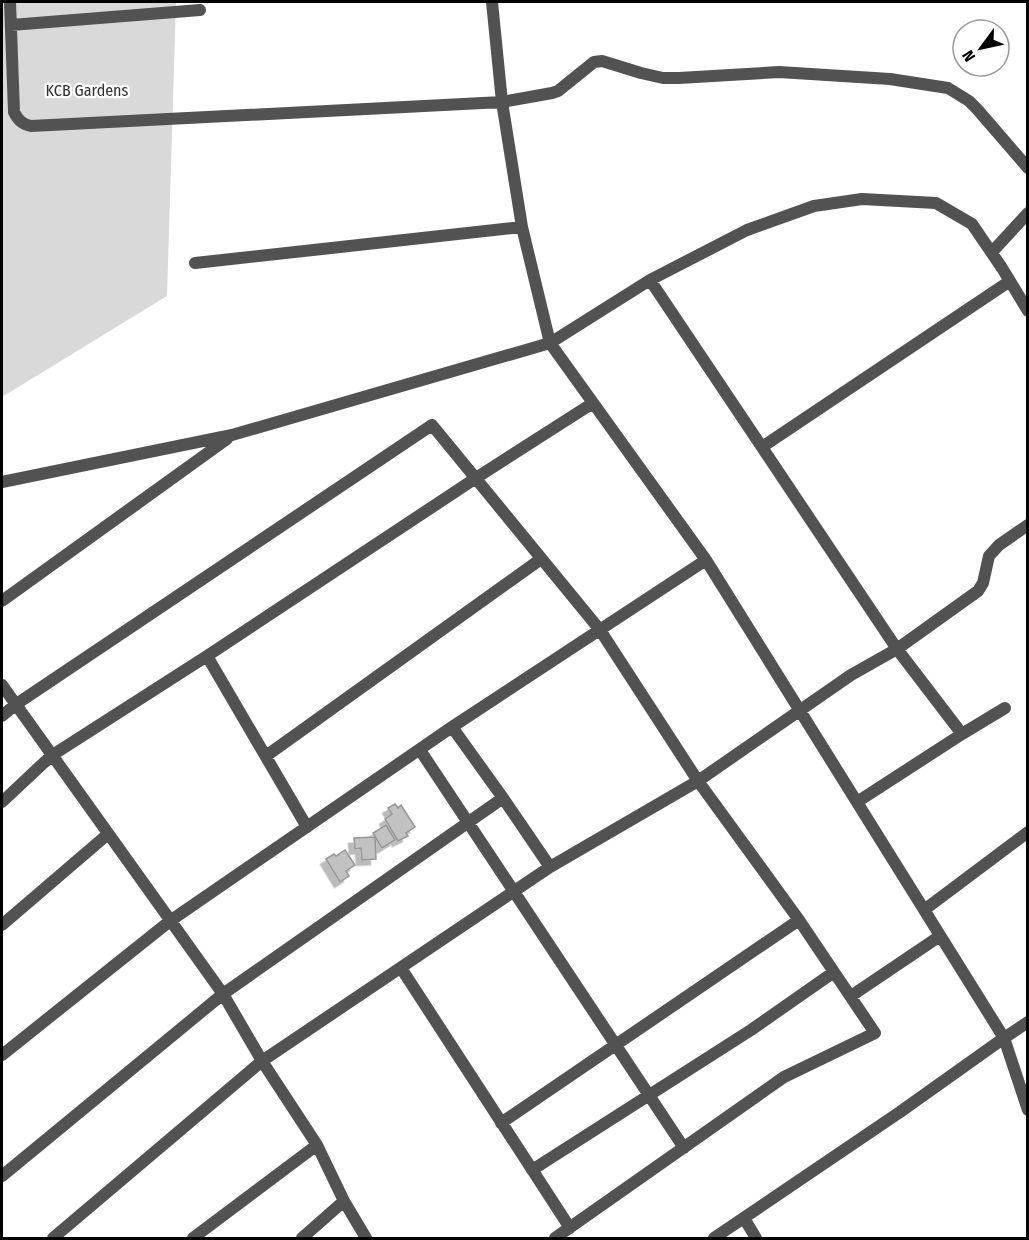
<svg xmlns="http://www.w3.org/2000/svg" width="1029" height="1240" viewBox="0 0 1029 1240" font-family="'Fira Sans Condensed',sans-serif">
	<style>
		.green { fill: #d9d9d9 }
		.building { fill: #c2c2c2; stroke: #969696; stroke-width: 1.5; filter: url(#shadow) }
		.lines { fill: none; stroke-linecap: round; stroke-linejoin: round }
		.minor { stroke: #525252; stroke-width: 12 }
		.labels { text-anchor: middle; stroke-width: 4.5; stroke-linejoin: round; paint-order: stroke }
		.park-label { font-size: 16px; fill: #303030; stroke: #fff }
	</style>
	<defs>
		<filter id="shadow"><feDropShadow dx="-5.5" dy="5.5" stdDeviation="0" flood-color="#0004"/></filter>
	</defs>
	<rect width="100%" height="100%" fill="#fff"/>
	<path class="green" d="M 2,2 L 176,2 L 167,296 L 2,397 Z"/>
	<path class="building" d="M 395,804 L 398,808 L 401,805 L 415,827 L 406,833 L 408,836 L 398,841 L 385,819 L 392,814 L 388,808 Z
		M 386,825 L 395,840 L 382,848 L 373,833 Z
		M 375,837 L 376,859 L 362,860 L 361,848 L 355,849 L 354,838 Z
		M 345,850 L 355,865 L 346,871 L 349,876 L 340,882 L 326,859 L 334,854 L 336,856 Z"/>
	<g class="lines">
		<path class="minor" d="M 10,2 L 14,112 C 18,120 22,124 31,126 L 502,102 L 552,93 L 558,91 L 594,62 L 602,61 L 641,73 L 663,78 L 679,78 L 779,72 L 890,79 L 948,88 L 969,101 L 977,109 L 1028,168
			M 11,25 L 200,10
			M 992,252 L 1028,213
			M 195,263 L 522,227
			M 650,280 L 897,649 L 962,734
			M 1028,311 L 1002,268 L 972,224 L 936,203 L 862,199 L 814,206 L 747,230 L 650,280 L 550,343 L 706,560 L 1004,1038 L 1028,1022
			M 762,447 L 1010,281
			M 2,482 L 232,435 L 550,343 L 522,227 L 502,102 L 492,2
			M 2,601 L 227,439
			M 207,656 L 307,827
			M 2,685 L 223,994 L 262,1061 L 317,1145 L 344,1201 L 366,1238
			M 2,716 L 15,705 L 432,425 L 600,630 L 698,781 L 799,920 L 875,1033 L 784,1077 L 555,1238
			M 452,727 L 503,798 L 550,867
			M 420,750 L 684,1148
			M 266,756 L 541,559
			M 2,802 L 51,756 L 207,656 L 476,478 L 593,403
			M 857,802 L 962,734 L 1005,708
			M 924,910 L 1028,832
			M 2,925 L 108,834
			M 401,968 L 570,1228
			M 851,996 L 940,936
			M 2,1055 L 170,921 L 452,727 L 706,560
			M 501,1123 L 799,920
			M 532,1170 L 751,1030 L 834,972
			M 2,1176 L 223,994 L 503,798
			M 744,1218 L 756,1238
			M 53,1238 L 262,1061 L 550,867 L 698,781 L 851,675 L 897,649 L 978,591 L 983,583 L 989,556 L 999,545 L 1028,525
			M 193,1238 L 317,1145
			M 302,1238 L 344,1201
			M 714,1238 L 900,1112 L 1004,1038 L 1028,1110"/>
	</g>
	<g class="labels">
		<g class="park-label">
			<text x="87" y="96">KCB Gardens</text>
		</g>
	</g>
	<rect width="1029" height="1240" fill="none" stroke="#000000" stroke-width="6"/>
	<g transform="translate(981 48) rotate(237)"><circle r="28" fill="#ffffff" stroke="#999999" stroke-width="1.5"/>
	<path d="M0-4.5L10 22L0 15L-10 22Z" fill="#000000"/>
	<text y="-9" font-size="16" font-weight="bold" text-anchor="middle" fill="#000000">N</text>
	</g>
</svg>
